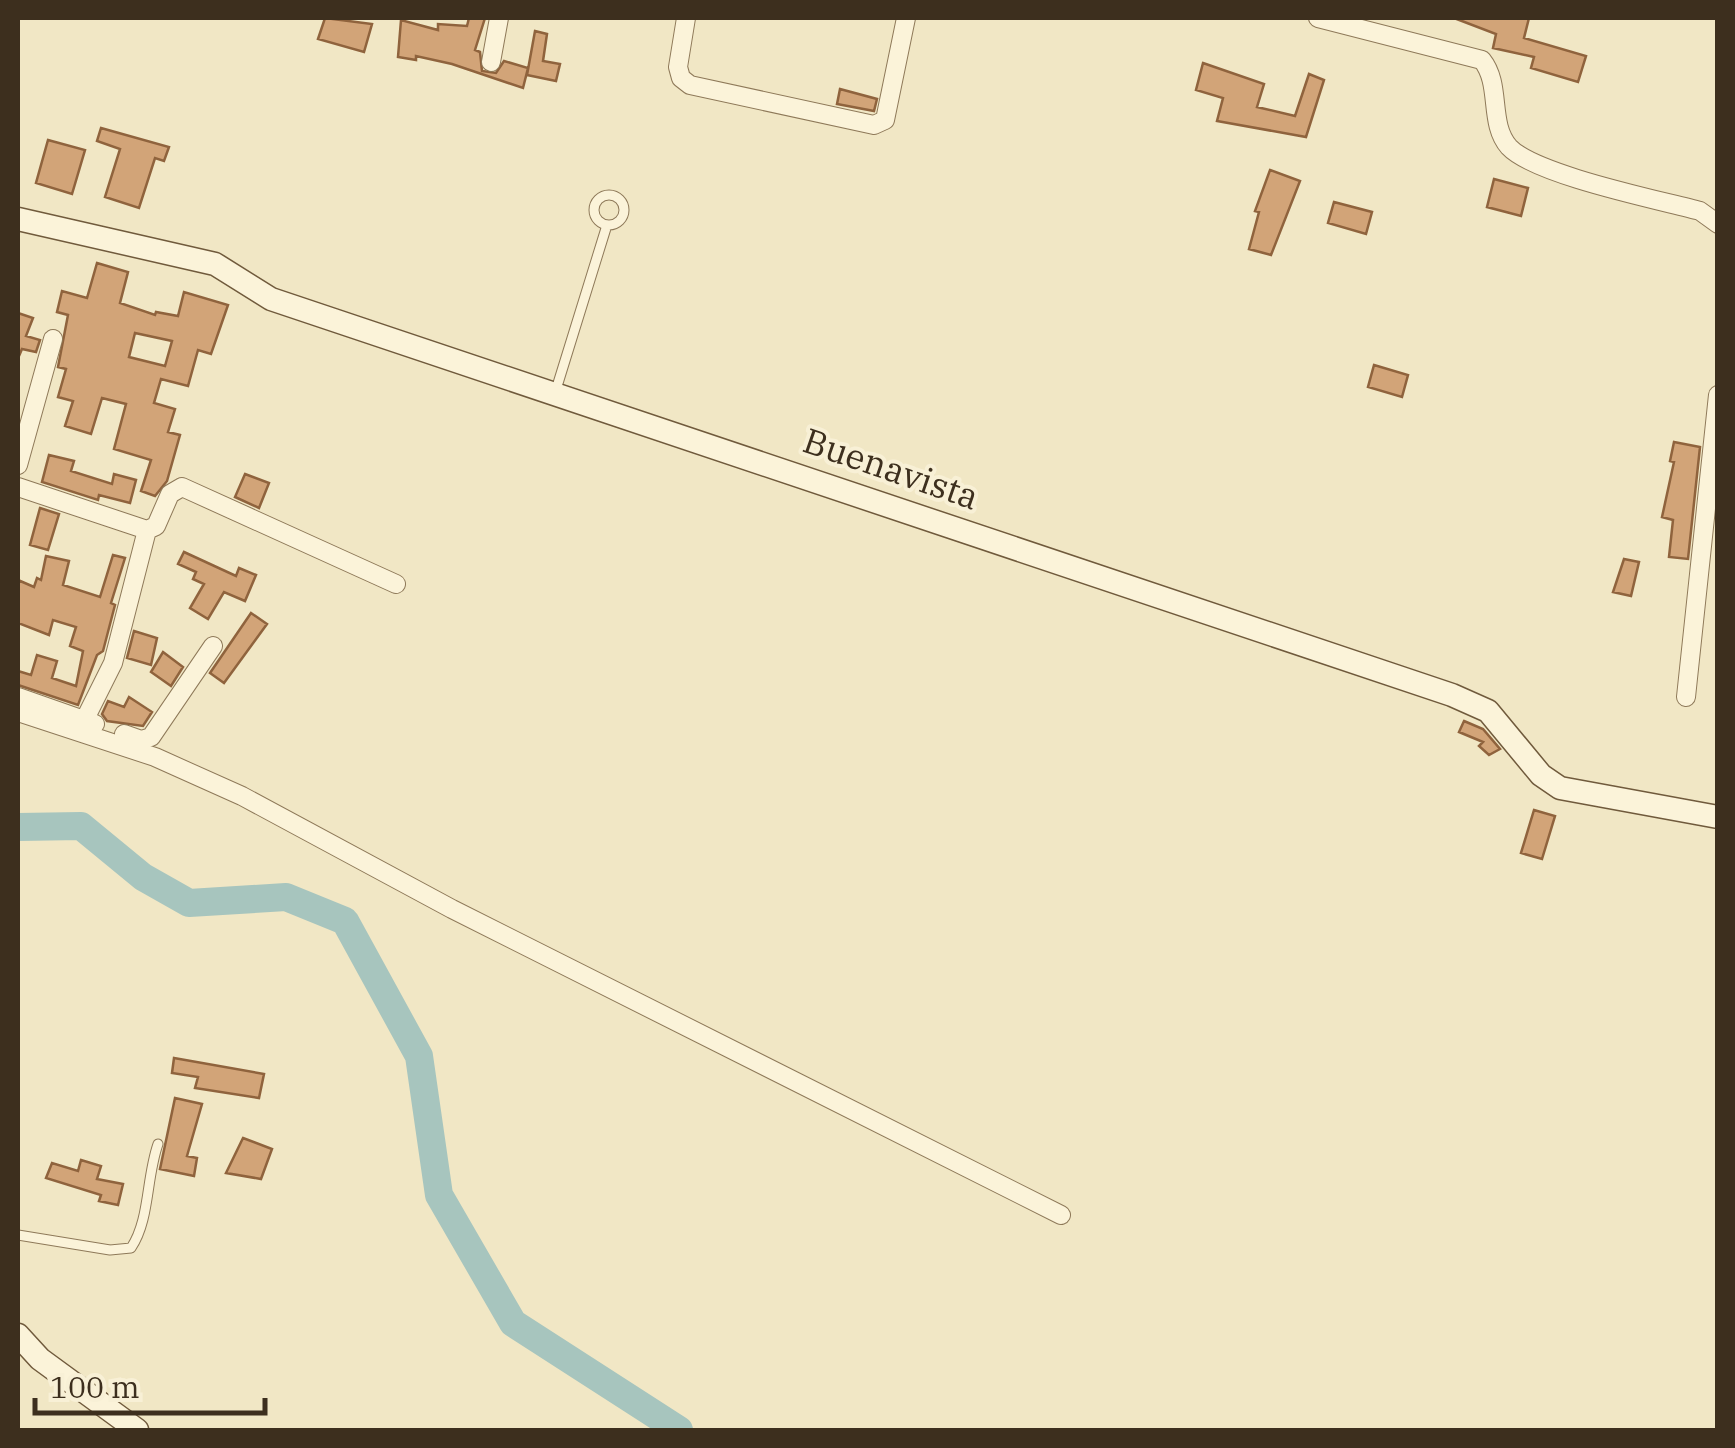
<svg xmlns="http://www.w3.org/2000/svg" width="1735" height="1448" viewBox="0 0 1735 1448" font-family="'IBM Plex Serif',serif">
	<style>
		.lines { fill: none; stroke-linecap: round; stroke-linejoin: round }
		.river { stroke: #a7c5be; stroke-width: 28 }
		.building { fill: #d2a478; stroke: #8f633d; stroke-width: 2.5; fill-rule: evenodd }
		.lane-casing { stroke: #8e7959; stroke-width: 11 }
		.street-casing { stroke: #8e7959; stroke-width: 20 }
		.secondary-casing { stroke: #705a3c; stroke-width: 25 }
		.lane { stroke: #fbf3d9; stroke-width: 9 }
		.street { stroke: #fbf3d9; stroke-width: 18 }
		.secondary { stroke: #fbf3d9; stroke-width: 22 }
		.labels { text-anchor: middle; stroke-width: 8; stroke-linejoin: round; paint-order: stroke }
		.street-label { font-size: 35px; fill: #3d2f1e; stroke: #f8f0d6 }
	</style>
	<rect width="100%" height="100%" fill="#f1e7c5"/>
	<g class="lines">
		<path class="river" d="M 18,827 L 81,826 L 143,877 L 189,903 L 286,897 L 345,921 L 419,1056 L 439,1195 L 513,1323 L 679,1430"/>
	</g>
	<path class="building" d="M 325,18 L 372,24 L 364,52 L 318,39 Z
		M 469,18 L 485,18 L 475,50 L 480,52 L 482,71 L 496,73 L 504,61 L 528,68 L 523,88 L 452,64 L 416,56 L 416,60 L 398,57 L 401,20 L 438,30 L 438,24 L 467,26 Z
		M 1454,18 L 1529,18 L 1524,38 L 1586,56 L 1578,82 L 1531,68 L 1534,57 L 1493,48 L 1496,34 Z
		M 535,31 L 547,34 L 543,61 L 560,64 L 556,81 L 527,75 Z
		M 1203,63 L 1264,84 L 1257,107 L 1295,116 L 1309,74 L 1324,80 L 1306,137 L 1217,121 L 1223,98 L 1196,90 Z
		M 840,89 L 877,99 L 874,111 L 837,104 Z
		M 101,128 L 169,147 L 164,161 L 155,158 L 139,208 L 105,197 L 120,149 L 97,141 Z
		M 48,140 L 85,150 L 72,194 L 36,183 Z
		M 1270,170 L 1300,181 L 1271,255 L 1249,249 L 1259,212 L 1255,211 Z
		M 1494,179 L 1528,188 L 1521,216 L 1487,207 Z
		M 1334,202 L 1372,212 L 1366,234 L 1328,223 Z
		M 97,263 L 128,272 L 120,303 L 155,315 L 156,312 L 178,316 L 184,292 L 228,305 L 211,354 L 198,350 L 188,386 L 161,379 L 154,403 L 175,409 L 168,432 L 180,435 L 167,481 L 155,496 L 141,491 L 151,460 L 114,449 L 126,404 L 102,398 L 91,434 L 65,426 L 73,401 L 58,397 L 66,369 L 58,367 L 68,315 L 57,312 L 62,291 L 87,298 ZM 135,333 L 172,341 L 165,366 L 129,357 Z
		M 18,313 L 33,318 L 26,336 L 40,340 L 36,352 L 22,349 L 19,356 Z
		M 1374,365 L 1408,375 L 1402,397 L 1368,387 Z
		M 1674,442 L 1700,447 L 1688,559 L 1669,557 L 1673,520 L 1662,517 L 1674,462 L 1670,461 Z
		M 49,455 L 74,461 L 71,471 L 112,484 L 114,474 L 136,480 L 130,503 L 99,495 L 98,500 L 42,482 Z
		M 245,474 L 269,483 L 259,508 L 235,497 Z
		M 40,508 L 59,514 L 48,550 L 30,545 Z
		M 184,552 L 236,576 L 239,568 L 256,575 L 245,601 L 224,592 L 208,619 L 190,608 L 204,584 L 193,579 L 196,572 L 178,564 Z
		M 113,555 L 125,558 L 111,603 L 115,605 L 103,651 L 97,655 L 78,705 L 18,685 L 18,671 L 31,675 L 37,655 L 57,661 L 52,678 L 76,686 L 83,651 L 70,646 L 76,627 L 53,620 L 49,635 L 18,623 L 18,580 L 34,587 L 37,578 L 41,580 L 46,556 L 69,561 L 63,585 L 100,597 Z
		M 1624,559 L 1639,562 L 1631,596 L 1613,592 Z
		M 251,613 L 267,624 L 224,683 L 210,673 Z
		M 134,631 L 157,638 L 151,665 L 127,658 Z
		M 163,652 L 183,667 L 171,686 L 151,672 Z
		M 129,697 L 152,712 L 143,726 L 107,721 L 102,714 L 108,701 L 124,707 Z
		M 1464,721 L 1483,729 L 1500,749 L 1489,755 L 1479,746 L 1483,742 L 1459,732 Z
		M 1534,810 L 1555,816 L 1542,859 L 1521,853 Z
		M 174,1058 L 264,1074 L 259,1098 L 195,1088 L 198,1077 L 172,1073 Z
		M 175,1098 L 202,1104 L 187,1156 L 197,1158 L 194,1176 L 160,1169 Z
		M 243,1138 L 272,1149 L 261,1179 L 226,1173 Z
		M 81,1160 L 101,1166 L 97,1179 L 123,1184 L 118,1205 L 99,1201 L 101,1195 L 46,1178 L 52,1163 L 78,1171 Z"/>
	<g class="lines">
		<defs>
			<path id="lane" d="M594 210a15 15 0 1 1 30 0a15 15 0 1 1-30 0Z
				M 555,393 L 607,225
				M 18,1235 L 110,1250 L 131,1248 C 150,1220 146,1178 158,1144"/>
			<path id="street" d="M 686,18 L 678,67 L 681,78 L 690,85 L 874,125 L 885,120 L 906,18
				M 1318,18 L 1482,60 C 1502,85 1488,123 1509,147 C 1535,175 1659,200 1700,211 L 1718,224
				M 491,62 L 499,18
				M 18,465 L 53,339
				M 18,487 L 147,530 L 113,663 L 84,721
				M 147,530 L 156,526 L 170,494 L 182,487 L 396,584
				M 18,697 L 95,724
				M 1686,697 L 1718,395
				M 18,712 L 155,757 L 242,796 L 452,909 L 1061,1215
				M 124,734 L 141,740 L 151,737 L 213,646"/>
			<path id="secondary" d="M 18,219 L 215,264 L 271,299 L 1452,695 L 1488,711 L 1541,775 L 1560,788 L 1718,817
				M 18,1335 L 40,1359 L 137,1430"/>
		</defs>
		<use href="#lane" class="lane-casing"/>
		<use href="#street" class="street-casing"/>
		<use href="#secondary" class="secondary-casing"/>
		<use href="#lane" class="lane"/>
		<use href="#street" class="street"/>
		<use href="#secondary" class="secondary"/>
	</g>
	<g class="labels">
		<g class="street-label">
			<text transform="translate(891 469) rotate(19)" y="12">Buenavista</text>
		</g>
	</g>
	<rect width="1735" height="1448" fill="none" stroke="#3d2f1e" stroke-width="40"/>
	<path d="M35 1398v15h230v-15" fill="none" stroke="#3d2f1e" stroke-width="5"/>
	<text x="50" y="1398" font-size="30" fill="#3d2f1e" stroke="#f8f0d6" stroke-width="8" paint-order="stroke">100 m</text>
</svg>
